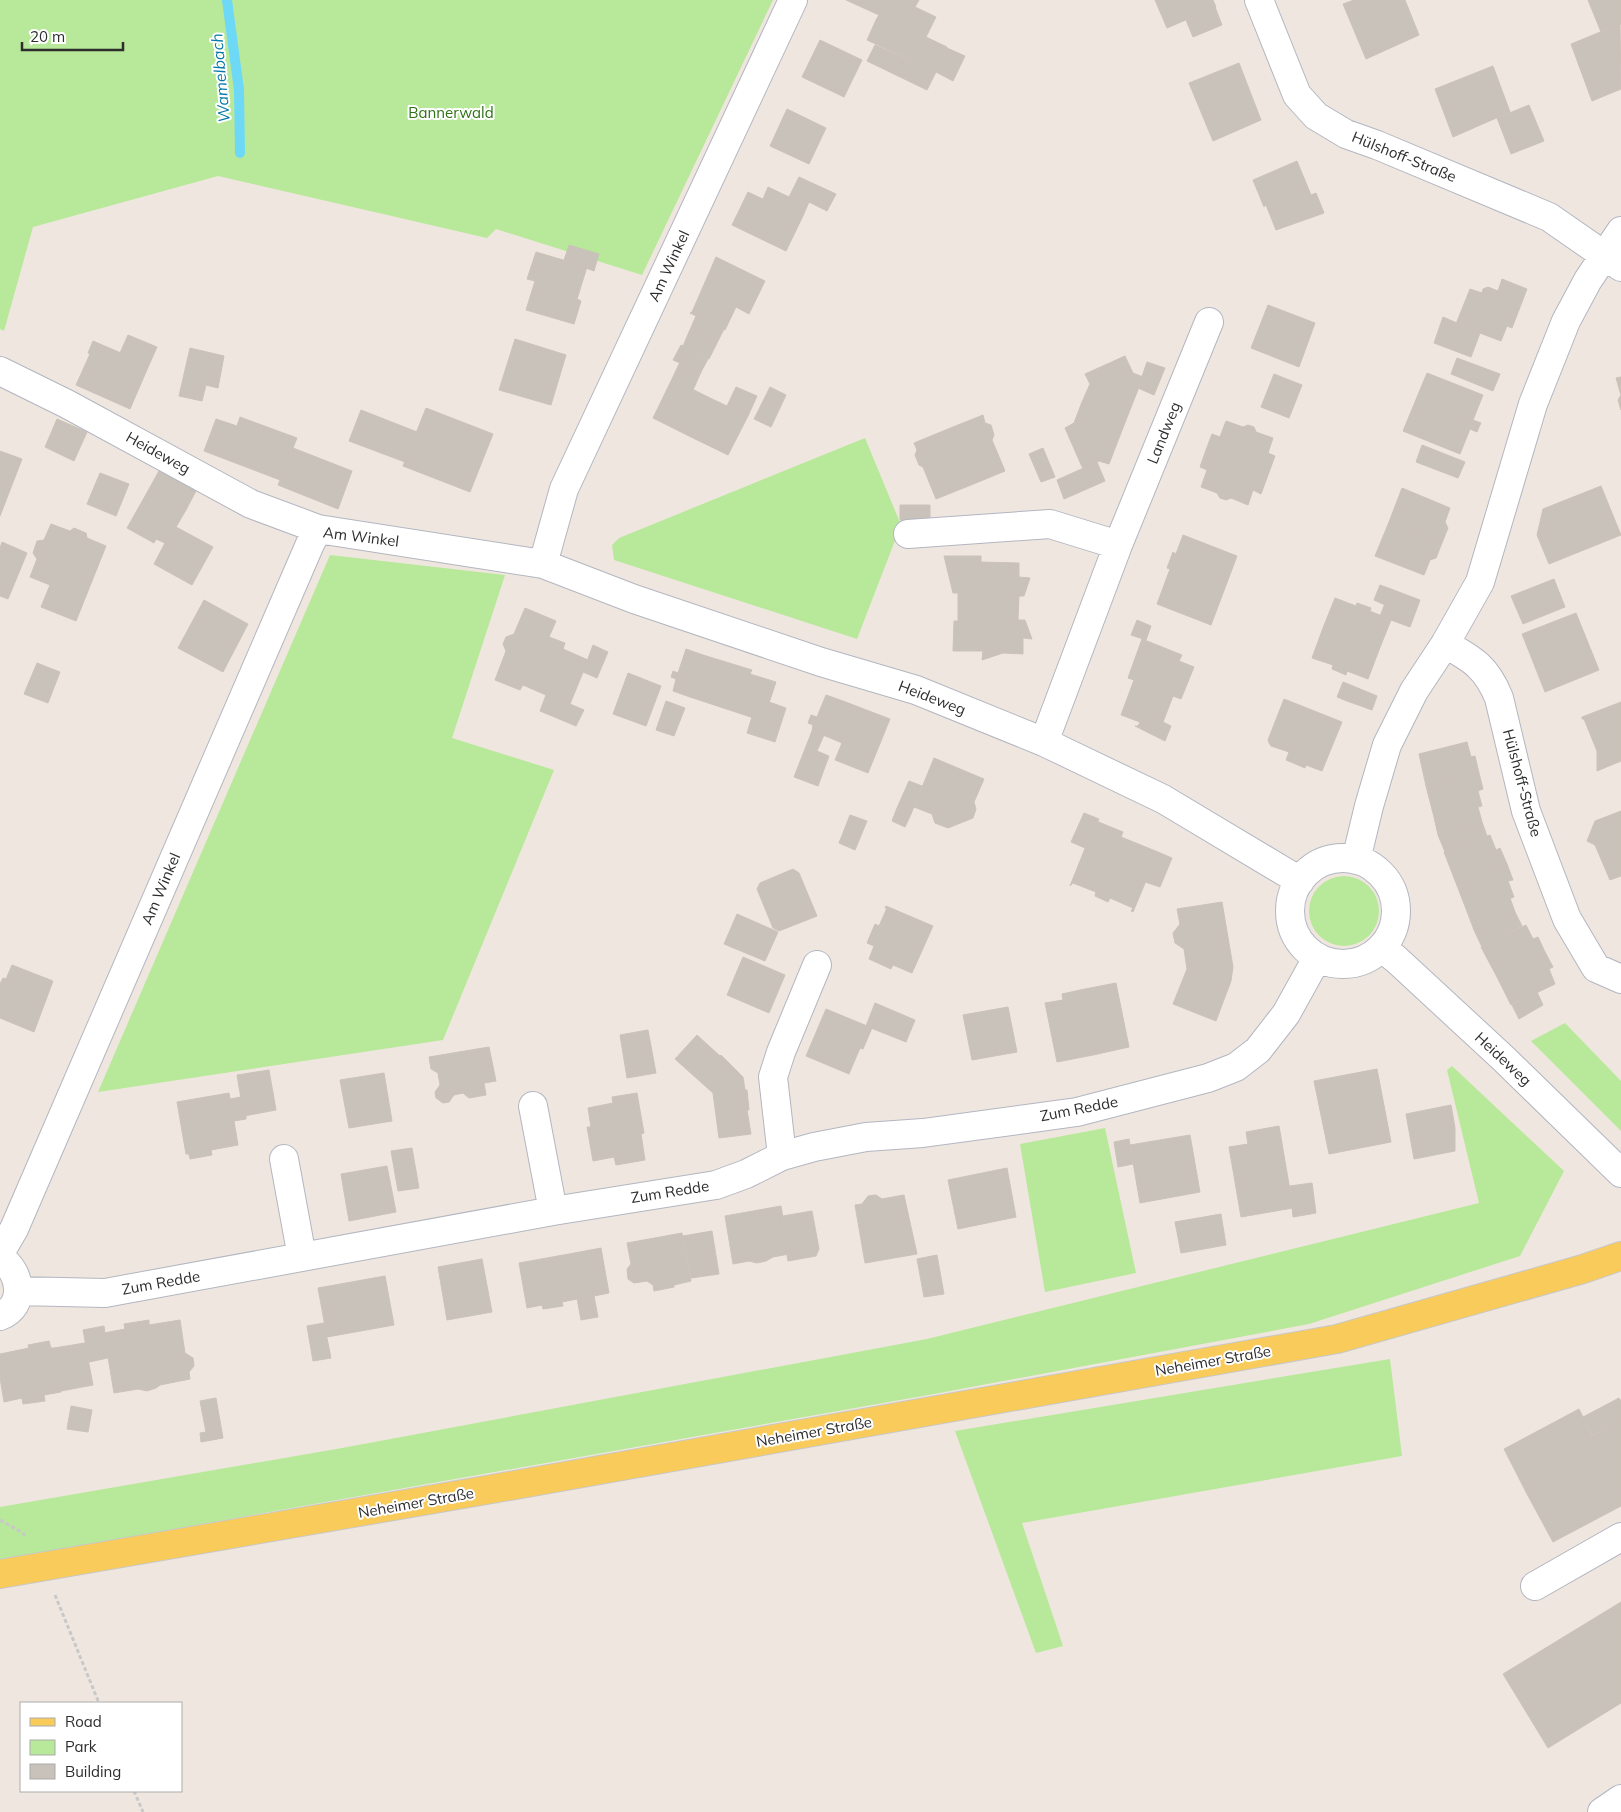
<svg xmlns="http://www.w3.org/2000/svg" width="1621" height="1812" viewBox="0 0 1621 1812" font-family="Mulish,sans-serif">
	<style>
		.green { fill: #b8e899 }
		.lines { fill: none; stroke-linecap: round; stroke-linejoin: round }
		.stream { stroke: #6dd9f6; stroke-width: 10 }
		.building { fill: #c8c2ba; stroke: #cbc3b8 }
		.minor-casing { stroke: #b3b6c1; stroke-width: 30 }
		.major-casing { stroke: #c8c8c8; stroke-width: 30 }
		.path { stroke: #c8c8c8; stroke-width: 3; stroke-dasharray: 4 2.5; stroke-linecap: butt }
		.minor { stroke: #fff; stroke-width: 28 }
		.major { stroke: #f9cb5a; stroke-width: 28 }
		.labels { text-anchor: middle; stroke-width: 4; stroke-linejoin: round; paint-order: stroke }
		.park-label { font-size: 15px; fill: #2e7116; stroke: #fff }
		.street-label { font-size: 15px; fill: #2d2d2d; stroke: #fff }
		.water-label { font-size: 16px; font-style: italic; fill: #0579a9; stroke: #fff }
	</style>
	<rect width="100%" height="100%" fill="#efe7df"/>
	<path class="green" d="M 0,0 L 773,0 L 642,275 L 496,229 L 487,238 L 218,176 L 33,227 L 4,331 L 0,329 Z
		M 865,438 L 901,525 L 857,639 L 614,560 L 612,545 L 619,538 Z
		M 330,555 L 505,575 L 452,738 L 554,770 L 443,1040 L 98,1092 Z
		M1309 911a35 35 0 1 1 70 0a35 35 0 1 1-70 0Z
		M 1565,1023 L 1621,1081 L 1621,1131 L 1531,1041 Z
		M 1452,1066 L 1564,1171 L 1520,1256 L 1309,1324 L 934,1394 L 0,1560 L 0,1507 L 342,1448 L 927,1339 L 1479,1203 L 1447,1070 Z
		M 1105,1128 L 1136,1273 L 1045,1292 L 1020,1144 Z
		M 1390,1359 L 1402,1456 L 1022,1523 L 1063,1646 L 1036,1653 L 955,1431 Z"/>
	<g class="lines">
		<path class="stream" d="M 227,0 L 239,90 L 240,153"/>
	</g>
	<path class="building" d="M 846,0 L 919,0 L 915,7 L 936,17 L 926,37 L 907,28 L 904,34 L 876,20 L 879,15 Z
		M 1155,0 L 1213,0 L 1216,7 L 1167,28 Z
		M 1354,0 L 1405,0 L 1419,35 L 1366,59 L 1343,4 Z
		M 1588,0 L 1621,0 L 1621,24 L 1601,32 Z
		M 1215,7 L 1222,25 L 1193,37 L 1186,20 Z
		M 876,20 L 904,34 L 907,28 L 947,47 L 936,72 L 867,40 Z
		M 1620,24 L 1621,89 L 1592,101 L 1571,44 Z
		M 820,40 L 862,60 L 844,97 L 802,77 Z
		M 875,45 L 936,72 L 927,90 L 867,61 Z
		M 947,48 L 965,56 L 953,81 L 936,72 Z
		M 1239,63 L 1261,120 L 1213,141 L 1189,83 Z
		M 1493,66 L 1510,112 L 1453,137 L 1435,89 Z
		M 1529,105 L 1544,141 L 1511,154 L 1497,118 Z
		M 787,109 L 826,128 L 809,164 L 770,146 Z
		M 1297,161 L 1311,195 L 1316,193 L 1324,213 L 1276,230 L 1266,205 L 1264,207 L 1253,180 Z
		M 799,177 L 836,194 L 827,211 L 809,202 L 802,218 L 763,199 L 768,187 L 789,197 Z
		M 748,192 L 802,218 L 786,251 L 732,225 Z
		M 569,245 L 599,254 L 594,271 L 564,260 Z
		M 536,252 L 587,267 L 577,299 L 581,301 L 574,324 L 526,310 L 535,281 L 527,279 Z
		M 716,257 L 765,281 L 749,314 L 736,307 L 725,330 L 690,313 L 692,312 Z
		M 1502,279 L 1527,289 L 1512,328 L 1507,326 L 1501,341 L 1456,324 L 1470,289 L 1482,293 L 1483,289 L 1488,287 L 1498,291 Z
		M 1268,305 L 1315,323 L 1299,367 L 1251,348 Z
		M 696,316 L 724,329 L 716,345 L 689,332 Z
		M 1443,317 L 1480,333 L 1471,357 L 1434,343 Z
		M 689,332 L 716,345 L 709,359 L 683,346 Z
		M 128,335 L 157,347 L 149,365 L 120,353 Z
		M 515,339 L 566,355 L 551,405 L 499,390 Z
		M 93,341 L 149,365 L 130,409 L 76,385 L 90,354 L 88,353 Z
		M 681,345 L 708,359 L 701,372 L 673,360 Z
		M 190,348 L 224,356 L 218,388 L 206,385 L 202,401 L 179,396 Z
		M 1125,356 L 1133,373 L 1143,377 L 1126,420 L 1082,402 L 1090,384 L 1085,374 Z
		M 1457,358 L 1500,374 L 1493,391 L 1451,374 Z
		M 680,362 L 701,372 L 693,390 L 672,379 Z
		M 1147,362 L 1165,368 L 1154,395 L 1138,388 Z
		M 1427,373 L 1483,395 L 1473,420 L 1481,423 L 1479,427 L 1415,402 Z
		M 1274,374 L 1302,385 L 1289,418 L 1261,407 Z
		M 1621,377 L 1621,410 L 1618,400 L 1621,395 L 1616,378 Z
		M 672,379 L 710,398 L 691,437 L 653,418 Z
		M 736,387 L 757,396 L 748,416 L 727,406 Z
		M 770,387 L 786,395 L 771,427 L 754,419 Z
		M 710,398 L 748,416 L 728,455 L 691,437 Z
		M 1082,402 L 1126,420 L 1109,464 L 1099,461 L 1083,469 L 1065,428 L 1074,423 Z
		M 1415,402 L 1479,427 L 1477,432 L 1470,429 L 1460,454 L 1403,431 Z
		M 426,408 L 493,434 L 470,492 L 403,466 Z
		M 361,410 L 417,432 L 405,462 L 349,441 Z
		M 983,415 L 985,423 L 991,425 L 994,435 L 992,440 L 1005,471 L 971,485 L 948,429 Z
		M 240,417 L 297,438 L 280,480 L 204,451 L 216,419 L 237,426 Z
		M 57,419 L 87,432 L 74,461 L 45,447 Z
		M 1226,421 L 1243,427 L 1248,425 L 1254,427 L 1256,432 L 1273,438 L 1268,453 L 1275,456 L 1268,475 L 1206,450 L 1212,434 L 1220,437 Z
		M 948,429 L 971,485 L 936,499 L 923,467 L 919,465 L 915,455 L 917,450 L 914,443 Z
		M 1422,445 L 1465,462 L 1458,478 L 1416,462 Z
		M 293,448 L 352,471 L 338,509 L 278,485 Z
		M 1043,448 L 1055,477 L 1041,482 L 1029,454 Z
		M 1206,450 L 1268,475 L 1261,494 L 1253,490 L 1248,505 L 1231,498 L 1226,500 L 1220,498 L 1217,493 L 1201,487 L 1207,470 L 1200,467 Z
		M 0,451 L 22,459 L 0,516 Z
		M 1097,462 L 1105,481 L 1064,499 L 1057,480 Z
		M 160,469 L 197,489 L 186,510 L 149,489 Z
		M 100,473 L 129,484 L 116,516 L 87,504 Z
		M 1601,486 L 1621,535 L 1549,564 L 1537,535 L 1543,509 Z
		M 1402,488 L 1450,508 L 1445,522 L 1448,528 L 1442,543 L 1389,522 Z
		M 149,489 L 186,510 L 176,527 L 213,547 L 192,585 L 154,564 L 165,543 L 156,539 L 154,543 L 127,528 Z
		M 900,505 L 930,505 L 930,520 L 900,520 Z
		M 1389,522 L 1442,543 L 1436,558 L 1430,560 L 1424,575 L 1375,556 Z
		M 51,524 L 70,531 L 74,528 L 86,533 L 87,538 L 106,546 L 76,621 L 41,607 L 50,585 L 30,577 L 37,559 L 33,553 L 37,541 L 44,540 Z
		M 1183,535 L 1237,556 L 1211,625 L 1157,604 L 1170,569 L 1167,568 L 1173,552 L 1176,554 Z
		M 2,542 L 27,553 L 8,599 L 0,596 L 0,548 Z
		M 944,556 L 981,556 L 981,562 L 1019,563 L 1019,577 L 1030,578 L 1024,596 L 1019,596 L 1018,620 L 1025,620 L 1032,639 L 1023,638 L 1023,654 L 1003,653 L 982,660 L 983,651 L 953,651 L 954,621 L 958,621 L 958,593 L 953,593 Z
		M 1554,579 L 1565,607 L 1523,624 L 1511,596 Z
		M 1380,585 L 1391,589 L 1385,605 L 1374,600 Z
		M 1391,589 L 1420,600 L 1410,627 L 1380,616 Z
		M 1335,598 L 1356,606 L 1357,603 L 1371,608 L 1370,611 L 1391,620 L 1379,650 L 1323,628 Z
		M 204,600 L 248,624 L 223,672 L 178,648 Z
		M 525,608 L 556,621 L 549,637 L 565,643 L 563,649 L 588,660 L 570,704 L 584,710 L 576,726 L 540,711 L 546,695 L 523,685 L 520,690 L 495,680 L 506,651 L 503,644 L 506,637 L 514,634 Z
		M 1576,613 L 1599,670 L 1545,692 L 1522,634 Z
		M 1137,620 L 1151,626 L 1146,640 L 1131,635 Z
		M 1323,628 L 1379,650 L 1368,679 L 1347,671 L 1346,675 L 1332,669 L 1333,665 L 1312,658 Z
		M 1142,639 L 1182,655 L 1179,661 L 1194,667 L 1181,699 L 1173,696 L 1163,722 L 1171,726 L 1165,741 L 1135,726 L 1138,726 L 1140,722 L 1121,715 L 1134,680 L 1128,678 Z
		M 593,645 L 608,652 L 597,678 L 583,672 Z
		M 686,649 L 703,655 L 690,697 L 673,691 L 676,679 L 671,677 L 673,671 L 678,673 Z
		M 703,655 L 752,670 L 750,674 L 776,682 L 763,721 L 690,697 Z
		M 37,663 L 60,672 L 48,703 L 24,694 Z
		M 628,673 L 661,686 L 646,726 L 613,714 Z
		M 1343,682 L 1353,686 L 1347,701 L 1337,697 Z
		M 1353,686 L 1377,696 L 1372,710 L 1347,701 Z
		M 826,695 L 843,701 L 828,737 L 812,731 L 813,725 L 808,723 L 811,715 L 817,717 Z
		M 1284,699 L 1342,722 L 1322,771 L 1306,765 L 1305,768 L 1286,760 L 1289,752 L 1271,746 L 1269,743 L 1268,740 Z
		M 666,701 L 685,708 L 674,736 L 656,730 Z
		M 843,701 L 890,719 L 868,773 L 835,760 L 842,743 L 828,737 Z
		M 769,702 L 786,708 L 775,742 L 747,733 L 752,717 L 763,721 Z
		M 1621,702 L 1621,761 L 1597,771 L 1597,751 L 1584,719 L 1582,719 L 1582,717 Z
		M 812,731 L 824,735 L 817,751 L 829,756 L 818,786 L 794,777 Z
		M 1467,742 L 1471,757 L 1475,756 L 1479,773 L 1426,786 L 1419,754 Z
		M 934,758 L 984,779 L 974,802 L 976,809 L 973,818 L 948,828 L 935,823 L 932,814 L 914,807 Z
		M 1479,773 L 1483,789 L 1478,791 L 1482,806 L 1434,817 L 1426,786 Z
		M 909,781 L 922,786 L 911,814 L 897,808 Z
		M 1478,807 L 1482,822 L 1438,835 L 1434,817 Z
		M 897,808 L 911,814 L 905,827 L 892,821 Z
		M 1621,811 L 1621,876 L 1610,880 L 1595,845 L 1587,841 L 1595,821 Z
		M 1084,813 L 1099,819 L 1085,848 L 1071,842 Z
		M 850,815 L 867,821 L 855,850 L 839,843 Z
		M 1096,821 L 1123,832 L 1121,837 L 1158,852 L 1133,912 L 1131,911 L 1133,908 L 1110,898 L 1108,902 L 1095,896 L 1096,892 L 1073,883 L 1070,886 Z
		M 1482,822 L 1487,836 L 1445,852 L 1438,835 Z
		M 1490,835 L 1496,850 L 1500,848 L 1507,864 L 1456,883 L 1444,852 Z
		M 1158,852 L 1172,858 L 1160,887 L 1145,882 Z
		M 1507,864 L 1513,880 L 1508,881 L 1514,897 L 1468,914 L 1456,883 Z
		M 793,869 L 799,873 L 817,916 L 779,931 L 773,928 L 757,889 L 760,883 Z
		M 1510,898 L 1515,912 L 1474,930 L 1468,914 Z
		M 1222,902 L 1233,967 L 1231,981 L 1216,1021 L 1173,1004 L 1187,969 L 1184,949 L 1175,943 L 1173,933 L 1180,924 L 1177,909 Z
		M 886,906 L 933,926 L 912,973 L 893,965 L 891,969 L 869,959 L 874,946 L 867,943 L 875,924 L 879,926 L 887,908 L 885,908 Z
		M 1515,912 L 1522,926 L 1482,947 L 1474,930 Z
		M 737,914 L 778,932 L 765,961 L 724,944 Z
		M 1526,925 L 1533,939 L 1538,937 L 1545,952 L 1497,977 L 1481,947 Z
		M 1545,952 L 1553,967 L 1549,969 L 1555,984 L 1511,1005 L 1497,977 Z
		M 743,957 L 785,975 L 769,1013 L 727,995 Z
		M 12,965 L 53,981 L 34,1032 L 0,1018 L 0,984 L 3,978 L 6,979 Z
		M 1116,983 L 1129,1047 L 1093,1055 L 1080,990 Z
		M 1080,990 L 1093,1055 L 1057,1062 L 1045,1003 L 1063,1000 L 1062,994 Z
		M 1537,992 L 1543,1005 L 1519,1019 L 1512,1005 Z
		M 875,1003 L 915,1020 L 906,1042 L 866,1026 Z
		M 1008,1007 L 1017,1052 L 972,1060 L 963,1015 Z
		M 826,1009 L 872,1028 L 863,1049 L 860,1048 L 849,1074 L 806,1056 Z
		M 648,1030 L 656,1073 L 627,1078 L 620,1035 Z
		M 697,1035 L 720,1056 L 721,1055 L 743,1077 L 745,1090 L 747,1090 L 749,1110 L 747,1110 L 751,1134 L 719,1138 L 713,1093 L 675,1059 Z
		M 489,1047 L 496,1081 L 484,1083 L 486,1095 L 469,1098 L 463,1093 L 454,1095 L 449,1102 L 443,1103 L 436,1098 L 435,1092 L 440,1085 L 438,1073 L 431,1069 L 429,1057 Z
		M 1377,1069 L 1391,1142 L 1329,1154 L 1314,1081 Z
		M 269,1070 L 276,1110 L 244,1116 L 237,1075 Z
		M 384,1073 L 392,1121 L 349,1128 L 340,1080 Z
		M 229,1093 L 230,1099 L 241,1097 L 246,1116 L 246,1119 L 234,1121 L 238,1145 L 211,1150 L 212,1155 L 190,1159 L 189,1154 L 186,1154 L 177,1102 Z
		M 637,1093 L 644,1133 L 641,1134 L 645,1160 L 616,1165 L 614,1157 L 593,1161 L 587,1127 L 591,1127 L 588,1108 L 613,1103 L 612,1097 Z
		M 1451,1105 L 1455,1128 L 1455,1151 L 1414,1159 L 1406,1114 Z
		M 1279,1126 L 1293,1208 L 1241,1217 L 1229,1147 L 1248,1144 L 1246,1132 Z
		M 1190,1135 L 1200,1192 L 1140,1203 L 1130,1145 Z
		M 1129,1139 L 1133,1164 L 1118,1167 L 1114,1142 Z
		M 412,1148 L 419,1188 L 398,1191 L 391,1151 Z
		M 387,1166 L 396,1212 L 349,1221 L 341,1174 Z
		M 1007,1168 L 1016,1217 L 958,1229 L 948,1180 Z
		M 1312,1183 L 1316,1213 L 1293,1217 L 1290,1186 Z
		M 876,1195 L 882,1199 L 904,1195 L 917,1254 L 865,1263 L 855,1205 L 862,1204 L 868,1196 Z
		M 781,1206 L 789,1254 L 773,1257 L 766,1261 L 757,1263 L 749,1261 L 733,1264 L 725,1216 Z
		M 812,1211 L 819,1249 L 816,1256 L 788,1261 L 787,1255 L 789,1254 L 783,1216 Z
		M 1221,1214 L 1226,1245 L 1181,1253 L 1175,1222 Z
		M 712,1231 L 719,1274 L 691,1278 L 683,1236 Z
		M 682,1233 L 691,1281 L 674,1285 L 674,1287 L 654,1291 L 653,1285 L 647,1281 L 634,1283 L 628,1279 L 627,1269 L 631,1264 L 627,1243 Z
		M 601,1248 L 609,1293 L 594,1296 L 598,1317 L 581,1320 L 569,1254 Z
		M 569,1254 L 577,1299 L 562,1302 L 563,1306 L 543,1309 L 542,1305 L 527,1308 L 519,1263 Z
		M 937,1255 L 944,1294 L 924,1297 L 917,1259 Z
		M 482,1259 L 492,1312 L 447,1320 L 438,1267 Z
		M 385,1276 L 394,1325 L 327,1337 L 318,1288 Z
		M 149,1320 L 149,1325 L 180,1320 L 185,1353 L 193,1358 L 194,1366 L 189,1372 L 190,1379 L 160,1385 L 156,1388 L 147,1391 L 138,1389 L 114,1393 L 104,1333 L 125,1329 L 124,1324 Z
		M 324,1323 L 331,1358 L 313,1361 L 307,1326 Z
		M 104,1326 L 108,1358 L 89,1362 L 83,1330 Z
		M 49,1341 L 51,1348 L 54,1348 L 61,1392 L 44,1395 L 45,1401 L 23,1404 L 22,1398 L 4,1402 L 0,1378 L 0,1354 L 29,1348 L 28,1345 Z
		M 85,1343 L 93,1385 L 61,1391 L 54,1348 Z
		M 216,1398 L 223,1438 L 201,1442 L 200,1433 L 206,1432 L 200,1401 Z
		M 1619,1398 L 1621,1401 L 1621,1421 L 1593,1435 L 1583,1417 Z
		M 71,1406 L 92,1410 L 88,1432 L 67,1429 Z
		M 1579,1409 L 1602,1455 L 1527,1494 L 1504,1449 Z
		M 1621,1421 L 1621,1491 L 1592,1436 Z
		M 1602,1455 L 1621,1491 L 1621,1506 L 1553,1542 L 1527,1494 Z
		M 1621,1602 L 1621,1703 L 1548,1748 L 1503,1674 Z"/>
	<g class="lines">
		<defs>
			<path id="minor" d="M 1259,0 L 1297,95 L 1316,116 L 1346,134 L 1377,145 L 1549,217 L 1621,267
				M 0,371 L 67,404 L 251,504 L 318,529 L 543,564 L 634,599 L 821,662 L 916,690 L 1044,742 L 1163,799 L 1300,881
				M 908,534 L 1050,524 L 1118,545
				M 543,564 L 564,489 L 793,0
				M 1445,644 C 1473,659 1487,668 1499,698 L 1526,811 L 1567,919 L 1596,968 L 1621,979
				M 1044,742 L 1118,545 L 1209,322
				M1290 911a53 53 0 1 1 106 0a53 53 0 1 1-106 0Z
				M 1356,860 L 1369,806 L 1387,745 L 1414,691 L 1445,644 L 1480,582 L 1533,404 L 1566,321 L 1588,280 L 1621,231
				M 1382,948 L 1397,960 L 1504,1059 L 1621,1173
				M 533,1106 L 553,1211
				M 782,1156 L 773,1077 L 781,1052 L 817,965
				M 284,1159 L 302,1257
				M 0,1253 L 14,1229 L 310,544 L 318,529
				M 0,1258 C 21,1271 27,1306 0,1316
				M 18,1291 L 105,1293 L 553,1211 L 716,1185 L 746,1174 L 782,1156 L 814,1147 L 866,1137 L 923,1133 L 1077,1112 L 1208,1078 L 1236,1067 L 1258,1050 L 1286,1014 L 1317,958
				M 1535,1586 L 1621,1537
				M 1602,1812 L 1621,1799"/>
			<path id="major" d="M 0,1574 L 492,1489 L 1337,1339 L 1583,1269 L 1621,1256"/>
		</defs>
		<use href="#minor" class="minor-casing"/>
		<use href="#major" class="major-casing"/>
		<path class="path" d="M 0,1520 L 23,1533 L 26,1538
			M 55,1595 L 99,1703
			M 134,1791 L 143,1812"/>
		<use href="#minor" class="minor"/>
		<use href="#major" class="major"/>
	</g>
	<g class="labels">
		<g class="park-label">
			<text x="451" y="118">Bannerwald</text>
		</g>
		<g class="street-label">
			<text transform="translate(1404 157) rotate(22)" y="5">Hülshoff-Straße</text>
			<text transform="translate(669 266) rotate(-65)" y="5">Am Winkel</text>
			<text transform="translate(1164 433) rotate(-68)" y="5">Landweg</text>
			<text transform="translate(158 453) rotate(29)" y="5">Heideweg</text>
			<text transform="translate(361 537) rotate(7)" y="5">Am Winkel</text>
			<text transform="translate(932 698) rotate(21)" y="5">Heideweg</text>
			<text transform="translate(1522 783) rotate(75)" y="5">Hülshoff-Straße</text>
			<text transform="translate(161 889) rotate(-67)" y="5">Am Winkel</text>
			<text transform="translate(1503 1059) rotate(43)" y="5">Heideweg</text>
			<text transform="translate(1079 1109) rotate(-11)" y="5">Zum Redde</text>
			<text transform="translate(670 1192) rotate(-9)" y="5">Zum Redde</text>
			<text transform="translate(161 1283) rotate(-10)" y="5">Zum Redde</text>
			<text transform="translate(1213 1361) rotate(-10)" y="5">Neheimer Straße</text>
			<text transform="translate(814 1432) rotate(-10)" y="5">Neheimer Straße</text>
			<text transform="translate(416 1503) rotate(-10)" y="5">Neheimer Straße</text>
		</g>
		<g class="water-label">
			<text transform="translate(220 78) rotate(-95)" y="6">Wamelbach</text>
		</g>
	</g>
	<rect x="20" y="1702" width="162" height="90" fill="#ffffff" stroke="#ababab"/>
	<rect x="30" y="1718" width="25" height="8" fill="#f9cb5a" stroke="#ababab"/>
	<text x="65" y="1727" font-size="15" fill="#2d2d2d">Road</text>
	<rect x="30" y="1740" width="25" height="15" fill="#b8e899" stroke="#ababab"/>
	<text x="65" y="1752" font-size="15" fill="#2d2d2d">Park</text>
	<rect x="30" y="1764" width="25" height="15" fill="#c8c2ba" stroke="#ababab"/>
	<text x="65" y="1777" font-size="15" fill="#2d2d2d">Building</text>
	<path d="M22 42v8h101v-8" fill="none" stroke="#2d2d2d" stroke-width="2.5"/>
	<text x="30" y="42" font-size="15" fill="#2d2d2d" stroke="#ffffff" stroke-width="4" paint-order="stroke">20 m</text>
</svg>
